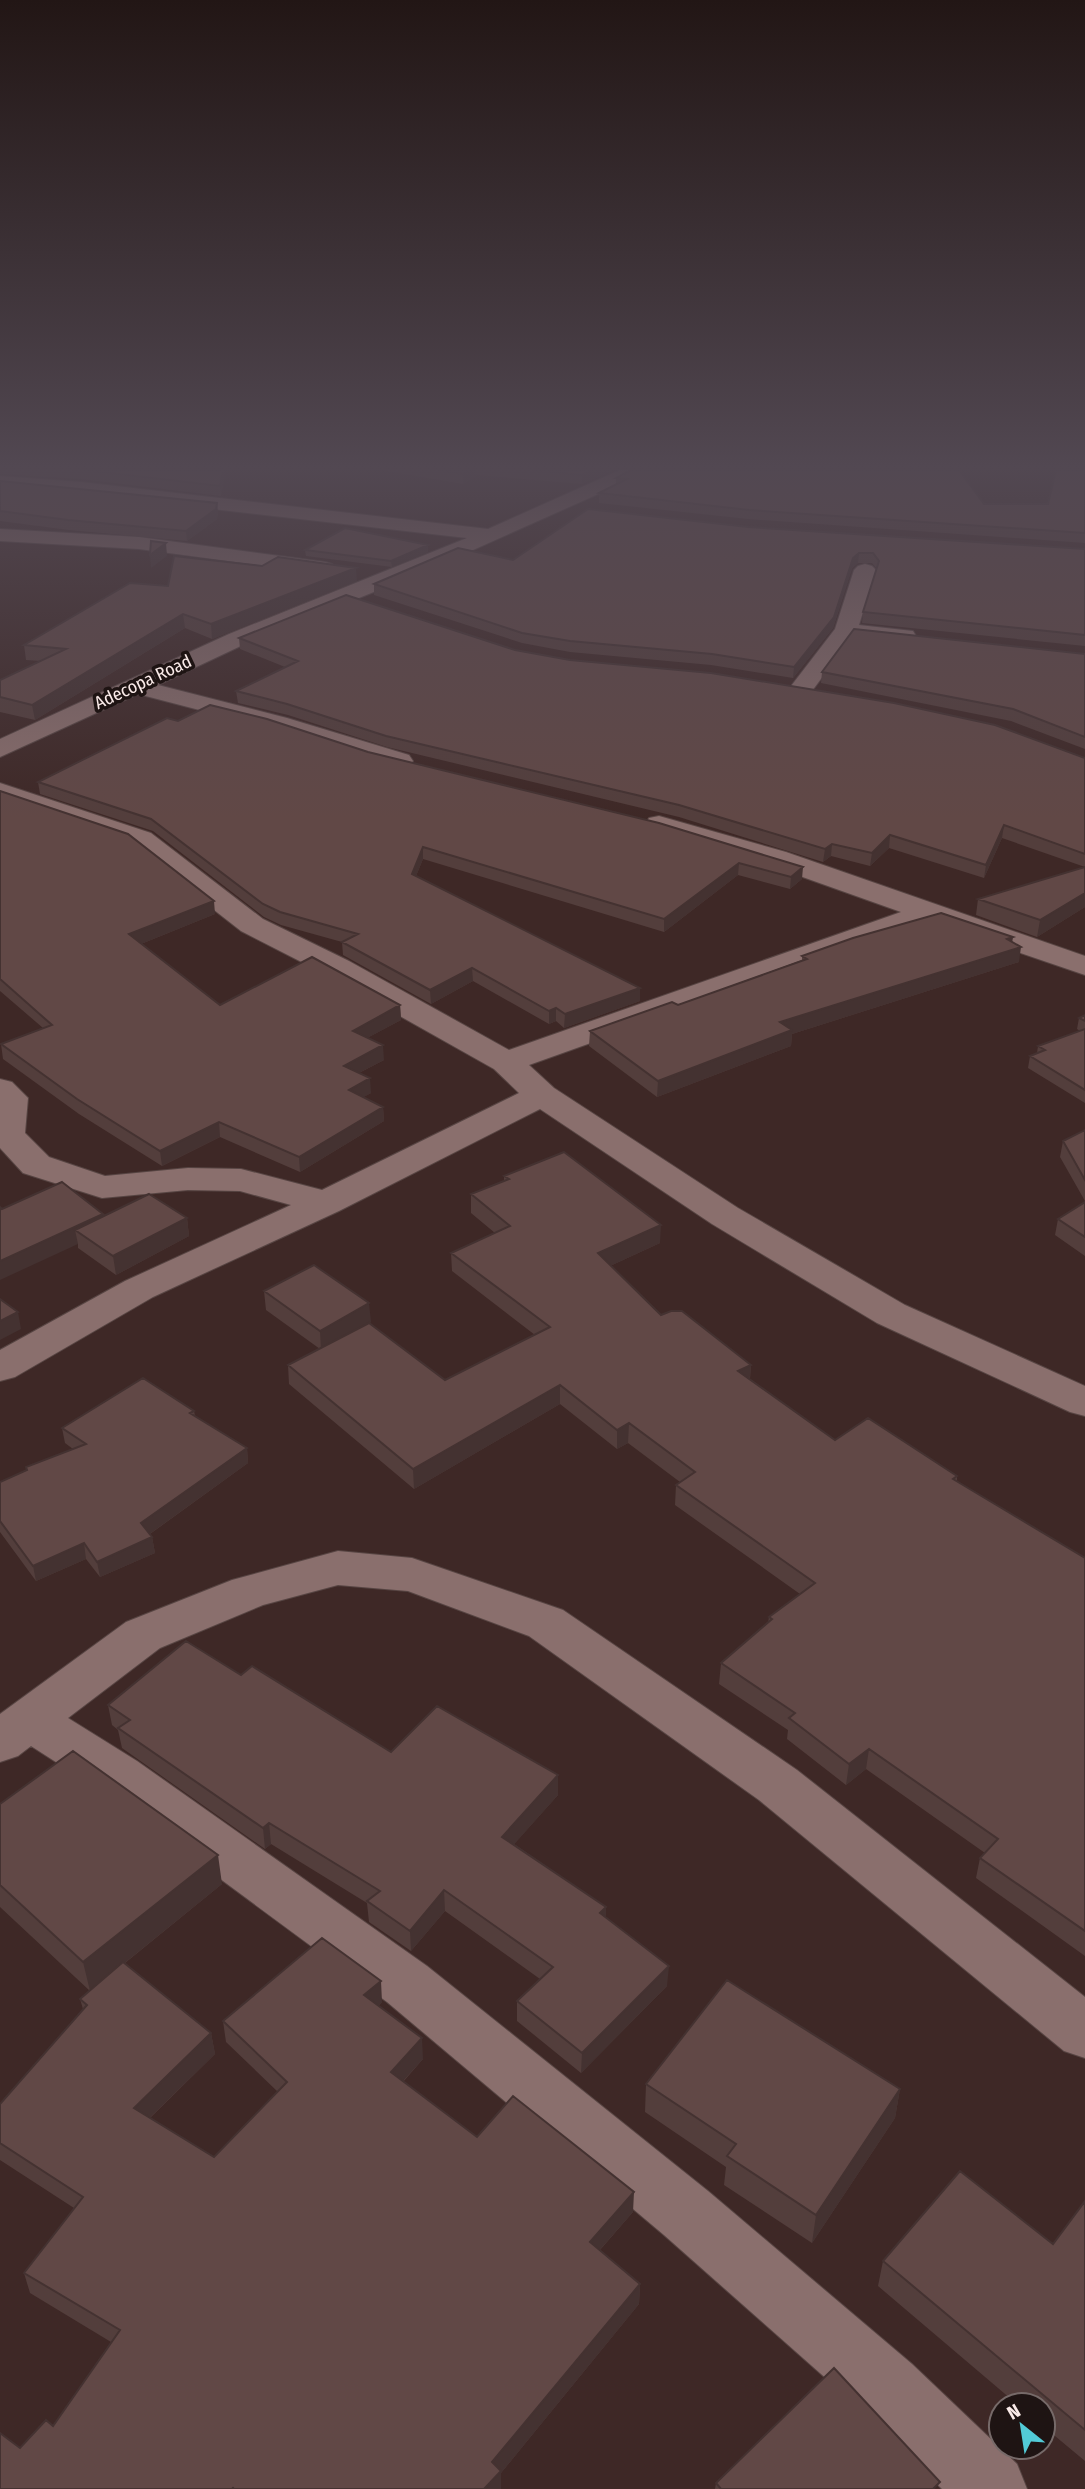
<svg xmlns="http://www.w3.org/2000/svg" width="1085" height="2489" viewBox="0 0 1085 2489" font-family="'Fira Sans Condensed',sans-serif">
	<style>
		.lines { fill: none; stroke-linecap: round; stroke-linejoin: round }
		.minor-casing { stroke: #574543; stroke-width: 2 }
		.minor { fill: #8a6f6d; fill-rule: evenodd }
		.wall { fill: #533e3c }
		.shaded-wall { fill: #443231 }
		.building { fill: #614846; stroke: #443231; stroke-width: 2 }
		.labels { text-anchor: middle; stroke-width: 7; stroke-linejoin: round; paint-order: stroke }
		.far-street-label { font-size: 18px; fill: #faebe9; stroke: #1e1413 }
	</style>
	<rect width="100%" height="100%" fill="#3e2826"/>
	<g class="lines">
		<defs>
			<path id="minor" d="M 620,470 L 645,470 L 643,474 L 426,571 L 245,644 L 158,685 L 287,718 L 409,755 L 413,761 L 409,767 L 400,769 L 391,767 L 269,728 L 138,694 L 0,757 L 0,739 L 229,634 L 467,538 L 81,494 L 0,488 L 0,476 L 81,482 L 488,529 Z
				M 0,529 L 139,537 L 325,562 L 332,564 L 336,568 L 332,572 L 325,574 L 139,549 L 0,541 Z
				M 865,564 L 872,566 L 876,570 L 859,625 L 913,631 L 916,636 L 913,641 L 905,643 L 852,637 L 809,695 L 800,697 L 791,695 L 788,690 L 835,629 L 854,570 L 858,566 Z
				M 0,783 L 151,833 L 263,919 L 349,961 L 509,1050 L 901,912 L 766,864 L 649,830 L 645,824 L 649,818 L 659,816 L 786,852 L 1085,956 L 1085,975 L 930,922 L 529,1065 L 554,1088 L 738,1208 L 905,1305 L 1085,1386 L 1085,1416 L 1070,1412 L 877,1323 L 712,1224 L 540,1109 L 339,1211 L 153,1297 L 15,1377 L 0,1381 L 0,1350 L 125,1281 L 291,1205 L 240,1191 L 188,1190 L 102,1198 L 23,1173 L 0,1148 L 0,1079 L 12,1082 L 28,1098 L 25,1133 L 49,1157 L 105,1176 L 188,1168 L 241,1169 L 322,1190 L 519,1093 L 494,1069 L 327,975 L 241,931 L 131,845 L 0,800 Z
				M 338,1551 L 412,1558 L 563,1610 L 797,1770 L 1085,1997 L 1085,2058 L 1064,2051 L 759,1800 L 529,1636 L 408,1591 L 338,1585 L 263,1605 L 160,1648 L 68,1718 L 137,1761 L 427,1966 L 708,2191 L 912,2364 L 1017,2464 L 1027,2489 L 942,2489 L 864,2412 L 664,2235 L 387,2002 L 101,1791 L 31,1746 L 18,1756 L 0,1762 L 0,1714 L 126,1622 L 232,1580 Z"/>
		</defs>
		<use href="#minor" class="minor-casing"/>
		<use href="#minor" class="minor"/>
	</g>
	<path class="wall" d="M 0,470 L 226,470 L 221,496 L 81,479 L 0,474 Z
		M 381,470 L 613,470 L 582,484 L 477,475 L 463,484 Z
		M 1085,470 L 1085,543 L 748,519 L 599,503 L 599,493 L 616,484 L 616,478 L 984,504 L 1048,504 Z
		M 0,481 L 218,512 L 217,519 L 187,541 L 69,530 L 0,521 Z
		M 748,527 L 1085,549 L 1085,646 L 862,623 L 863,612 L 877,569 L 872,563 L 858,563 L 852,568 L 833,628 L 793,678 L 711,665 L 570,652 L 522,643 L 374,595 L 374,584 L 513,560 Z
		M 428,545 L 428,552 L 392,567 L 306,556 L 305,550 Z
		M 357,581 L 212,639 L 185,628 L 35,720 L 0,712 L 0,680 L 41,661 L 26,660 L 24,645 L 168,586 Z
		M 239,638 L 515,650 L 1085,758 L 1085,867 L 1002,838 L 984,878 L 889,848 L 870,866 L 831,856 L 823,862 L 679,817 L 387,747 L 288,715 L 238,703 L 236,691 L 285,667 L 240,649 Z
		M 1085,654 L 1085,749 L 1011,721 L 821,683 L 822,672 Z
		M 178,721 L 368,752 L 802,879 L 790,889 L 738,875 L 664,932 L 423,859 L 416,876 L 640,1001 L 564,1028 L 556,1021 L 549,1024 L 473,981 L 431,1004 L 343,955 L 342,942 L 281,925 L 264,917 L 153,831 L 40,794 L 38,782 Z
		M 0,791 L 215,914 L 141,944 L 220,1005 L 400,1005 L 401,1020 L 367,1038 L 384,1060 L 359,1073 L 371,1093 L 363,1097 L 383,1107 L 384,1121 L 300,1172 L 220,1137 L 162,1166 L 79,1114 L 3,1059 L 1,1044 L 43,1028 L 0,991 Z
		M 1085,867 L 1085,907 L 1037,937 L 976,915 L 978,899 Z
		M 1012,942 L 1019,962 L 792,1034 L 791,1046 L 657,1097 L 589,1046 L 590,1031 L 678,1005 L 802,960 L 802,956 Z
		M 1085,1015 L 1085,1103 L 1028,1068 L 1030,1056 L 1037,1053 L 1038,1046 L 1080,1031 L 1077,1029 L 1079,1018 Z
		M 1085,1130 L 1085,1201 L 1060,1157 L 1063,1141 Z
		M 504,1176 L 660,1243 L 610,1266 L 661,1315 L 751,1365 L 750,1379 L 835,1440 L 957,1476 L 957,1482 L 1085,1558 L 1085,1956 L 976,1878 L 980,1858 L 985,1853 L 866,1769 L 846,1785 L 787,1739 L 788,1730 L 719,1684 L 721,1663 L 768,1623 L 769,1617 L 800,1594 L 675,1505 L 676,1485 L 680,1482 L 628,1443 L 617,1449 L 560,1404 L 414,1489 L 289,1384 L 288,1365 L 320,1349 L 266,1310 L 264,1291 L 371,1322 L 362,1327 L 445,1380 L 535,1335 L 452,1271 L 451,1253 L 495,1233 L 471,1213 L 471,1194 L 504,1181 Z
		M 1085,1202 L 1085,1256 L 1055,1235 L 1058,1219 Z
		M 2,1209 L 103,1214 L 104,1216 L 187,1218 L 189,1236 L 116,1275 L 78,1248 L 78,1244 Z
		M 194,1411 L 195,1416 L 247,1448 L 248,1463 L 150,1534 L 152,1537 L 155,1553 L 100,1577 L 86,1559 L 36,1581 L 0,1532 L 0,1482 L 26,1470 L 26,1467 L 73,1449 L 65,1443 L 62,1428 Z
		M 241,1675 L 391,1752 L 558,1775 L 558,1795 L 514,1844 L 606,1907 L 606,1918 L 667,1986 L 581,2073 L 517,2021 L 517,2001 L 540,1979 L 445,1911 L 411,1951 L 369,1922 L 367,1903 L 271,1844 L 265,1849 L 122,1748 L 118,1730 L 112,1725 L 108,1705 Z
		M 0,1804 L 222,1884 L 125,1963 L 211,2033 L 215,2054 L 150,2118 L 214,2157 L 278,2092 L 226,2042 L 223,2021 L 382,2002 L 378,2006 L 423,2059 L 403,2082 L 477,2137 L 633,2212 L 600,2250 L 640,2284 L 639,2304 L 501,2473 L 20,2448 L 53,2426 L 111,2342 L 30,2293 L 24,2273 L 74,2208 L 0,2160 L 0,2104 L 83,2009 L 80,1999 L 90,1991 L 0,1907 Z
		M 646,2084 L 900,2089 L 895,2118 L 812,2243 L 724,2185 L 726,2167 L 645,2112 Z
		M 1085,2201 L 1085,2461 L 1043,2426 L 1043,2405 L 1018,2405 L 878,2286 L 883,2261 L 1053,2244 Z
		M 716,2483 L 938,2489 L 715,2489 Z"/>
	<path class="shaded-wall" d="M 223,470 L 226,470 L 221,496 L 220,486 Z
		M 469,470 L 476,470 L 477,475 L 463,484 L 463,474 Z
		M 592,470 L 613,470 L 582,484 L 582,475 Z
		M 217,503 L 218,512 L 217,519 L 187,541 L 186,531 Z
		M 166,543 L 167,556 L 151,568 L 150,555 Z
		M 428,545 L 428,552 L 392,567 L 391,561 Z
		M 859,553 L 858,563 L 852,568 L 833,628 L 793,678 L 794,667 L 853,558 Z
		M 356,568 L 357,581 L 212,639 L 211,624 Z
		M 183,614 L 185,628 L 35,720 L 32,705 Z
		M 1004,825 L 1002,838 L 984,878 L 986,865 Z
		M 890,835 L 889,848 L 870,866 L 872,853 Z
		M 832,844 L 831,856 L 823,862 L 825,849 Z
		M 423,847 L 423,859 L 412,886 L 412,874 Z
		M 739,863 L 738,875 L 664,932 L 664,919 Z
		M 803,867 L 802,879 L 790,889 L 791,877 Z
		M 1085,893 L 1085,907 L 1037,937 L 1040,920 Z
		M 214,901 L 215,914 L 131,948 L 129,934 Z
		M 1013,937 L 1011,950 L 1021,947 L 1019,962 L 792,1034 L 791,1046 L 657,1097 L 658,1081 L 780,1022 Z
		M 472,968 L 473,981 L 431,1004 L 430,990 Z
		M 640,988 L 640,1001 L 564,1028 L 565,1014 Z
		M 400,1005 L 401,1020 L 354,1045 L 353,1031 Z
		M 556,1008 L 556,1021 L 549,1024 L 549,1011 Z
		M 383,1045 L 384,1060 L 345,1080 L 344,1066 Z
		M 370,1078 L 371,1093 L 350,1105 L 349,1090 Z
		M 383,1107 L 384,1121 L 300,1172 L 299,1157 Z
		M 219,1122 L 220,1137 L 162,1166 L 160,1151 Z
		M 103,1214 L 106,1231 L 75,1230 L 78,1244 L 0,1280 L 0,1261 Z
		M 187,1218 L 189,1236 L 116,1275 L 113,1256 Z
		M 661,1225 L 660,1243 L 597,1272 L 598,1253 Z
		M 369,1303 L 371,1322 L 321,1350 L 320,1331 Z
		M 18,1312 L 21,1329 L 0,1340 L 0,1321 Z
		M 751,1365 L 749,1385 L 738,1371 Z
		M 560,1385 L 560,1404 L 414,1489 L 413,1469 Z
		M 629,1423 L 628,1443 L 617,1449 L 617,1430 Z
		M 247,1448 L 248,1463 L 144,1538 L 141,1523 Z
		M 152,1537 L 155,1553 L 100,1577 L 97,1562 Z
		M 84,1543 L 86,1559 L 36,1581 L 33,1566 Z
		M 869,1749 L 866,1769 L 846,1785 L 849,1764 Z
		M 558,1775 L 558,1795 L 503,1857 L 502,1837 Z
		M 269,1823 L 271,1844 L 265,1849 L 263,1828 Z
		M 218,1855 L 222,1884 L 90,1991 L 83,1962 Z
		M 444,1890 L 445,1911 L 411,1951 L 410,1931 Z
		M 606,1907 L 606,1927 L 600,1913 Z
		M 669,1966 L 667,1986 L 581,2073 L 582,2053 Z
		M 381,1981 L 382,2002 L 366,2016 L 364,1995 Z
		M 211,2033 L 215,2054 L 138,2129 L 134,2108 Z
		M 422,2038 L 423,2059 L 392,2093 L 391,2072 Z
		M 900,2089 L 895,2118 L 812,2243 L 816,2215 Z
		M 634,2192 L 633,2212 L 589,2262 L 590,2242 Z
		M 640,2284 L 639,2304 L 501,2473 L 501,2489 L 484,2489 L 492,2462 Z"/>
	<path class="building" d="M 84,470 L 223,470 L 220,486 Z
		M 439,470 L 469,470 L 463,474 Z
		M 534,470 L 592,470 L 582,475 Z
		M 631,470 L 959,470 L 984,504 L 1048,504 L 1056,470 L 1085,470 L 1085,533 L 749,510 L 599,493 L 627,479 L 616,478 Z
		M 0,481 L 217,503 L 216,509 L 186,531 L 68,520 L 0,511 Z
		M 588,509 L 748,527 L 1085,549 L 1085,635 L 863,612 L 879,561 L 873,553 L 859,553 L 853,558 L 834,617 L 794,667 L 712,654 L 570,641 L 522,633 L 374,584 L 458,548 L 513,560 Z
		M 345,528 L 428,545 L 391,561 L 305,550 Z
		M 151,541 L 166,543 L 150,555 Z
		M 174,556 L 262,566 L 278,557 L 356,568 L 211,624 L 183,614 L 32,705 L 0,697 L 0,680 L 66,649 L 24,645 L 130,583 L 168,586 Z
		M 346,595 L 515,650 L 570,660 L 711,673 L 894,703 L 995,725 L 1085,758 L 1085,854 L 1004,825 L 986,865 L 890,835 L 872,853 L 832,844 L 825,849 L 679,805 L 386,736 L 287,704 L 236,691 L 298,661 L 239,638 Z
		M 854,629 L 1085,654 L 1085,737 L 1013,709 L 822,672 Z
		M 210,705 L 267,719 L 368,752 L 659,823 L 803,867 L 791,877 L 739,863 L 664,919 L 423,847 L 412,874 L 640,988 L 565,1014 L 556,1008 L 549,1011 L 472,968 L 430,990 L 342,942 L 358,934 L 280,912 L 263,904 L 151,819 L 38,782 L 167,718 L 178,721 Z
		M 0,791 L 128,834 L 214,901 L 129,934 L 220,1005 L 312,957 L 400,1005 L 353,1031 L 383,1045 L 344,1066 L 370,1078 L 349,1090 L 383,1107 L 299,1157 L 219,1122 L 160,1151 L 77,1099 L 1,1044 L 52,1025 L 0,979 Z
		M 1085,867 L 1085,893 L 1040,920 L 978,899 Z
		M 941,913 L 1013,937 L 1007,939 L 1021,947 L 780,1022 L 792,1030 L 658,1081 L 590,1031 L 672,1002 L 678,1005 L 807,959 L 802,956 L 853,938 Z
		M 1085,1015 L 1085,1021 L 1079,1018 Z
		M 1085,1029 L 1085,1090 L 1030,1056 L 1045,1050 L 1038,1046 Z
		M 1085,1130 L 1085,1180 L 1063,1141 Z
		M 564,1152 L 661,1225 L 598,1253 L 661,1315 L 671,1311 L 682,1311 L 751,1365 L 738,1371 L 835,1440 L 868,1418 L 957,1476 L 953,1479 L 1085,1558 L 1085,1931 L 980,1858 L 998,1839 L 869,1749 L 849,1764 L 789,1718 L 795,1713 L 721,1663 L 772,1619 L 769,1617 L 815,1583 L 676,1485 L 695,1472 L 629,1423 L 617,1430 L 560,1385 L 413,1469 L 288,1365 L 369,1323 L 445,1380 L 550,1327 L 451,1253 L 510,1226 L 471,1194 L 509,1179 L 504,1176 Z
		M 62,1182 L 103,1214 L 0,1261 L 0,1207 L 2,1209 Z
		M 149,1194 L 187,1218 L 113,1256 L 75,1230 Z
		M 1085,1202 L 1085,1237 L 1058,1219 Z
		M 314,1265 L 369,1303 L 320,1331 L 264,1291 Z
		M 0,1299 L 18,1312 L 0,1321 Z
		M 143,1378 L 194,1411 L 190,1413 L 247,1448 L 141,1523 L 152,1537 L 97,1562 L 84,1543 L 33,1566 L 0,1521 L 0,1482 L 27,1470 L 26,1467 L 86,1444 L 62,1428 Z
		M 186,1641 L 241,1675 L 252,1666 L 391,1752 L 437,1706 L 558,1775 L 502,1837 L 606,1907 L 600,1913 L 669,1966 L 582,2053 L 517,2001 L 553,1967 L 444,1890 L 410,1931 L 367,1901 L 380,1891 L 269,1823 L 263,1828 L 118,1728 L 130,1720 L 108,1705 Z
		M 73,1751 L 218,1855 L 83,1962 L 0,1885 L 0,1804 Z
		M 322,1938 L 381,1981 L 364,1995 L 422,2038 L 391,2072 L 477,2137 L 513,2096 L 634,2192 L 590,2242 L 640,2284 L 492,2462 L 501,2471 L 484,2489 L 234,2489 L 233,2488 L 232,2489 L 0,2489 L 0,2433 L 20,2448 L 46,2420 L 53,2426 L 120,2330 L 24,2273 L 83,2197 L 0,2143 L 0,2104 L 87,2005 L 80,1999 L 123,1962 L 211,2033 L 134,2108 L 214,2157 L 287,2082 L 223,2021 Z
		M 727,1980 L 900,2089 L 816,2215 L 727,2156 L 736,2144 L 646,2084 Z
		M 960,2171 L 1053,2244 L 1085,2201 L 1085,2430 L 883,2261 Z
		M 834,2368 L 940,2482 L 933,2489 L 721,2489 L 716,2483 Z"/>
	<linearGradient id="sky" x2="0" y2="1"><stop stop-color="#221615"/><stop offset="0.57" stop-color="#524852"/><stop offset="1" stop-color="#524852" stop-opacity="0"/></linearGradient>
	<rect width="1085" height="819" fill="url(#sky)"/>
	<g class="labels">
		<g class="far-street-label">
			<text transform="translate(143 682) rotate(-25)" y="6">Adecopa Road</text>
		</g>
	</g>
	<g transform="translate(1022 2426) rotate(330)"><circle r="33" fill="#1e1413" stroke="#766a69" stroke-width="2"/>
	<path d="M0-5L12 26L0 18L-12 26Z" fill="#52cbd7"/>
	<text y="-10" font-size="19" font-weight="bold" text-anchor="middle" fill="#faebe9">N</text>
	</g>
</svg>
